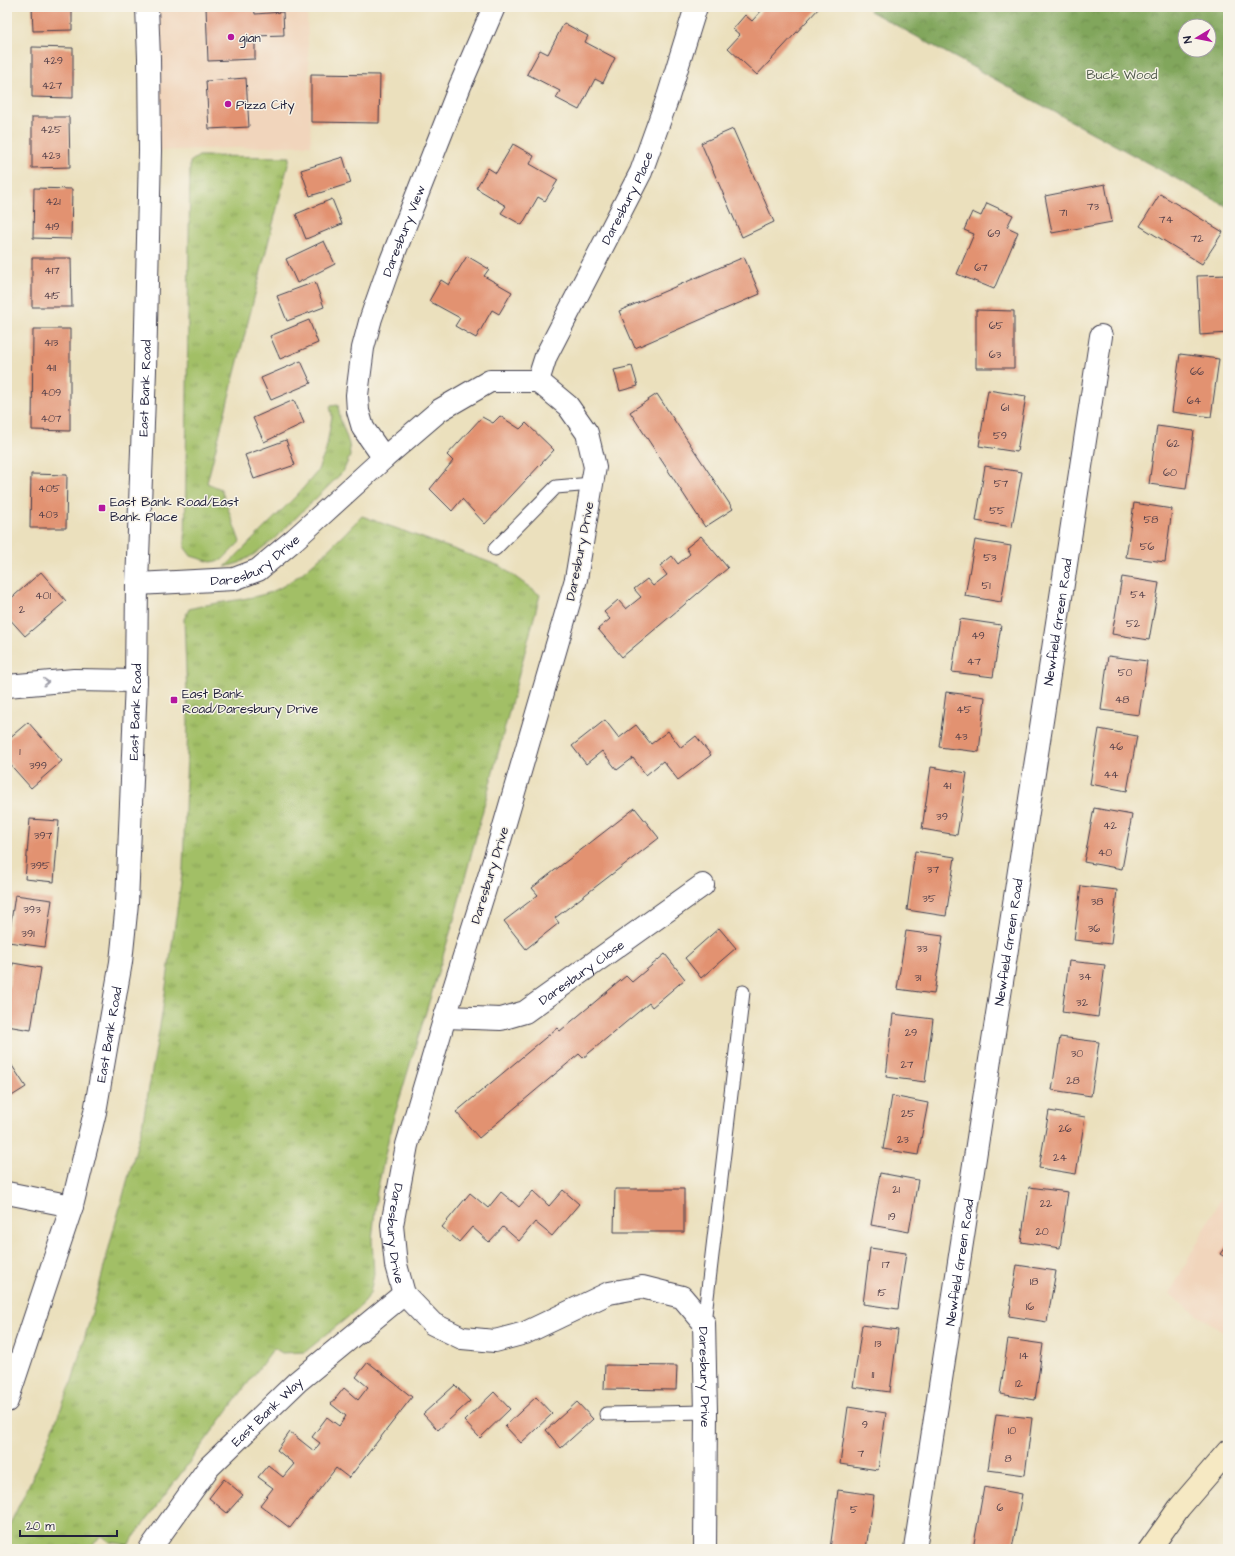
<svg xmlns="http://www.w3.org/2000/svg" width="1235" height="1556" viewBox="0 0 1235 1556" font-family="'Architects Daughter',sans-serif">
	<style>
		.built { fill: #f1d5bc }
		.grass { fill: url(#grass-tufts); stroke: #627050 }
		.forest { fill: url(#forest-crowns); stroke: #52644b; fill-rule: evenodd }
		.building { fill: #e29271 }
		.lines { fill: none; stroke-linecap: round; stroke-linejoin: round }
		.service-casing { stroke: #403e4e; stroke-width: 15 }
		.minor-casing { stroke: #403e4e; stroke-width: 24 }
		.tertiary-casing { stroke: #403e4e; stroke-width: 24 }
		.secondary-casing { stroke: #403e4e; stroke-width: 24 }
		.service { stroke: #fff; stroke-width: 13 }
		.minor { stroke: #fff; stroke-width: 22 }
		.tertiary { stroke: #fff; stroke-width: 22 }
		.secondary { stroke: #f6e9c3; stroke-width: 22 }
		.oneway { stroke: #9c9ca7 }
		.poi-dot { fill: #b5179e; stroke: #f7f3e8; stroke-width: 1.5 }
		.labels { text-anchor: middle; stroke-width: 3; stroke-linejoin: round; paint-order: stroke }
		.number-label { font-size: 11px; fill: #523e48 }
		.poi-label { font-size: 13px; fill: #22223b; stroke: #f7f3e8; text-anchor: start }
		.park-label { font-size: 13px; fill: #4f594a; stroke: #f7f3e8 }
		.street-label { font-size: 13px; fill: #22223b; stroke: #f7f3e8 }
	</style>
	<defs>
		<pattern id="grass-tufts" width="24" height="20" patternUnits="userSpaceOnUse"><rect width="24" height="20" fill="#a2bf66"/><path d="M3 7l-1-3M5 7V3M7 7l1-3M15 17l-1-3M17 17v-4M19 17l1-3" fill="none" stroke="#849b55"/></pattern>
		<pattern id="forest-crowns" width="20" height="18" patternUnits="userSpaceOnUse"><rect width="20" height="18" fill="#81a65b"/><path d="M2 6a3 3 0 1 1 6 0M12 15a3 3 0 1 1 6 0" fill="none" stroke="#69874c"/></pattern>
	</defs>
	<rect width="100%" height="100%" fill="#f7f3e8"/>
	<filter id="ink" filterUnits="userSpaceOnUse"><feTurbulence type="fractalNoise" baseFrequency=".025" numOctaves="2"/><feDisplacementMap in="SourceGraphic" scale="8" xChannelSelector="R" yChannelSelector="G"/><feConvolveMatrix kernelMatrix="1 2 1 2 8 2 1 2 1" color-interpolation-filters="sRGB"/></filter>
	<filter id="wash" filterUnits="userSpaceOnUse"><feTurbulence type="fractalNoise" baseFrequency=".012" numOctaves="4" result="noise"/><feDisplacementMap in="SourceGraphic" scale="16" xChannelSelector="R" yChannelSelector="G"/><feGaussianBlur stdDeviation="0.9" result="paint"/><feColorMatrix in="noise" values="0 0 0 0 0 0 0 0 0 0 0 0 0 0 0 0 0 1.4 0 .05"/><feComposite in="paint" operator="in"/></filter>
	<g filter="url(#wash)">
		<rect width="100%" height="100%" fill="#ebe0bd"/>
		<path class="built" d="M 147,7 L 307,7 L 311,145 L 150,151 Z
			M 1228,1185 L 1228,1336 L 1169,1295 Z"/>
		<path class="grass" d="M 199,156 L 290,157 L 207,483 L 221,489 L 240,542 L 222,560 L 211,562 L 191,556 L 185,548 L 190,162 Z
			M 338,405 L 340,418 L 349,444 L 350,456 L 343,472 L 273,540 L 253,555 L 239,563 L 225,567 L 298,494 L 317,472 L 326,450 L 332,416 L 330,406 Z
			M 362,516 L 500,566 L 540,595 L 453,923 L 391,1127 L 377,1192 L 372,1240 L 374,1274 L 370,1293 L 365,1302 L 354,1312 L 305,1352 L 282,1353 L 274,1348 L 128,1545 L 110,1542 L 101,1535 L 90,1549 L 7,1549 L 7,1530 L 38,1466 L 72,1381 L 95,1302 L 112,1236 L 142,1127 L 162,1014 L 183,868 L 188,722 L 184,619 L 189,609 C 214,602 240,601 265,594 C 298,585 337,540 362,516 Z"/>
		<path class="forest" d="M 871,7 L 1228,7 L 1228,207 L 870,11 ZM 1185,26 L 1209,26 L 1209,50 L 1185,50 Z"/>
		<g id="blocks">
			<path class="building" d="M 32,7 L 72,7 L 72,30 L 33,31 Z
				M 206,7 L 254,7 L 255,14 L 283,12 L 284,35 L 255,36 L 255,59 L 208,61 Z
				M 760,7 L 820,7 L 757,75 L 728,48 L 740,35 L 733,29 L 745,15 L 752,21 L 763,9 Z
				M 564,23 L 588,36 L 585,42 L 615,58 L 603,83 L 595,79 L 579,110 L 556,98 L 560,91 L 527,74 L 540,50 L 548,54 Z
				M 32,47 L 73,48 L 73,98 L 32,97 Z
				M 311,74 L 380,75 L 379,123 L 311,122 Z
				M 246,78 L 249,127 L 209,129 L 206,81 Z
				M 32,117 L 69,117 L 70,167 L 32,168 Z
				M 733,129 L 774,222 L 742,237 L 701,143 Z
				M 513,144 L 534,156 L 530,164 L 558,180 L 545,201 L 538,197 L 522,225 L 501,213 L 506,206 L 476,188 L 488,168 L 496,173 Z
				M 343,157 L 351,183 L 310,196 L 301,170 Z
				M 1105,184 L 1112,222 L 1052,233 L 1045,196 Z
				M 34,188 L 72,189 L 71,239 L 33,238 Z
				M 1160,194 L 1223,232 L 1202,264 L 1140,226 Z
				M 332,199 L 342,224 L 306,239 L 296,214 Z
				M 987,203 L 1013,215 L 1007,227 L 1018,232 L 994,289 L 957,274 L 974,234 L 964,230 L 972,212 L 981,216 Z
				M 324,241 L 335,264 L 297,283 L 286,259 Z
				M 467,256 L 489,269 L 484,276 L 512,292 L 499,314 L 492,310 L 476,338 L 455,326 L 460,318 L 429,301 L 441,280 L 449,285 Z
				M 744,257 L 760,294 L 635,348 L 619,311 Z
				M 32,258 L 71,258 L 72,307 L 32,307 Z
				M 1228,275 L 1228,333 L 1200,335 L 1197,276 Z
				M 315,282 L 324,307 L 287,321 L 277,296 Z
				M 976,310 L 1014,311 L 1014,368 L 976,368 Z
				M 309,320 L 318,343 L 280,359 L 270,336 Z
				M 33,329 L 70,329 L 70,431 L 32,430 Z
				M 1180,354 L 1219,359 L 1211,417 L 1172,412 Z
				M 301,361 L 311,383 L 271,400 L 261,378 Z
				M 632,366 L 638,386 L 620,391 L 614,370 Z
				M 988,390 L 1026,396 L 1017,452 L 979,446 Z
				M 657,394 L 733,509 L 705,527 L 630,412 Z
				M 294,400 L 304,423 L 264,442 L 253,418 Z
				M 500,416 L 520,429 L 526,423 L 554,450 L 485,524 L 462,499 L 452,511 L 430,489 L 453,461 L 447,455 L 482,417 L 493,423 Z
				M 1157,426 L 1194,431 L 1186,489 L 1149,484 Z
				M 286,440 L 295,465 L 254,479 L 245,455 Z
				M 985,466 L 1022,472 L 1012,527 L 976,521 Z
				M 31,474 L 67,475 L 66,528 L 30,528 Z
				M 1134,503 L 1172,509 L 1165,562 L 1126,557 Z
				M 701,536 L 728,568 L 622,657 L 598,629 L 610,619 L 604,612 L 618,600 L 626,609 L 641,597 L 634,589 L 647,579 L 653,586 L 667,575 L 660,566 L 672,556 L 678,564 L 690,554 L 686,548 Z
				M 975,540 L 1011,546 L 1001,602 L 965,596 Z
				M 41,572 L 66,601 L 25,636 L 7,616 L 7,602 Z
				M 1122,577 L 1159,583 L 1149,640 L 1112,634 Z
				M 960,619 L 1001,625 L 993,677 L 952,672 Z
				M 1108,656 L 1147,661 L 1139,715 L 1101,710 Z
				M 946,692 L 985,697 L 979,752 L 939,747 Z
				M 605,720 L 619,738 L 636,725 L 651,744 L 668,731 L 681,748 L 696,736 L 711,755 L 678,780 L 663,761 L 646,775 L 633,758 L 617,770 L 602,751 L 586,764 L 572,746 Z
				M 28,722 L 62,761 L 31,788 L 7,761 L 7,740 Z
				M 1099,729 L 1137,736 L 1127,791 L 1090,784 Z
				M 931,767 L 967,773 L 957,835 L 922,829 Z
				M 635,808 L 659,838 L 555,918 L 559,923 L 526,949 L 504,921 L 538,895 L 532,888 Z
				M 1094,808 L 1132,815 L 1122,869 L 1084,862 Z
				M 30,819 L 59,821 L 54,882 L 25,879 Z
				M 915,851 L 955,857 L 946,916 L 907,910 Z
				M 1081,886 L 1117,890 L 1111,944 L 1074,940 Z
				M 15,895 L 52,900 L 45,947 L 8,942 Z
				M 719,928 L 736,948 L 701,978 L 685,958 Z
				M 906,931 L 943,936 L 934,994 L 897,989 Z
				M 665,954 L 685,979 L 652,1007 L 649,1003 L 583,1058 L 579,1054 L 479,1138 L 456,1112 L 557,1028 L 560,1031 L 626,976 L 632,982 Z
				M 1069,961 L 1105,965 L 1098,1017 L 1062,1012 Z
				M 13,963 L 41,968 L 31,1030 L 7,1026 L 7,997 Z
				M 893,1014 L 933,1019 L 925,1082 L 886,1077 Z
				M 1060,1037 L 1099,1042 L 1091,1096 L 1052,1090 Z
				M 7,1058 L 26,1087 L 7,1099 Z
				M 892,1096 L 928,1103 L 918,1155 L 883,1149 Z
				M 1049,1111 L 1085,1117 L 1076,1174 L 1039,1168 Z
				M 880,1173 L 918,1180 L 909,1232 L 871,1225 Z
				M 1029,1187 L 1068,1192 L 1060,1248 L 1021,1242 Z
				M 615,1189 L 684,1189 L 684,1232 L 614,1232 Z
				M 563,1190 L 579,1204 L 552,1236 L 535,1222 L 519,1241 L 503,1227 L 489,1242 L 472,1227 L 459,1242 L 442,1227 L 470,1193 L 488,1208 L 501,1192 L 519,1207 L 533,1191 L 549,1206 Z
				M 1228,1243 L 1228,1259 L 1220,1254 Z
				M 870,1248 L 906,1253 L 898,1309 L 863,1304 Z
				M 1017,1265 L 1056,1271 L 1047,1322 L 1009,1316 Z
				M 862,1325 L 898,1330 L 890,1392 L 853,1387 Z
				M 1008,1339 L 1043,1344 L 1035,1400 L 1000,1394 Z
				M 368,1362 L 412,1397 L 349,1478 L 336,1468 L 290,1528 L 260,1505 L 273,1488 L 258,1477 L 268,1465 L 283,1477 L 294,1464 L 277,1450 L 290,1432 L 314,1451 L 320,1443 L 312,1437 L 327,1417 L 339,1426 L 346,1416 L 331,1404 L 344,1388 L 358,1400 L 368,1387 L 356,1377 Z
				M 605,1365 L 677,1366 L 676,1390 L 604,1389 Z
				M 455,1385 L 470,1401 L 438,1430 L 423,1414 Z
				M 494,1392 L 510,1409 L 480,1438 L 464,1421 Z
				M 536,1397 L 552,1414 L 521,1443 L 505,1426 Z
				M 577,1402 L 593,1419 L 561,1448 L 546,1430 Z
				M 848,1407 L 886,1413 L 878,1470 L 840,1464 Z
				M 996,1414 L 1032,1418 L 1025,1475 L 988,1470 Z
				M 224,1479 L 243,1495 L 227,1513 L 209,1498 Z
				M 984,1487 L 1022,1494 L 1012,1549 L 973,1549 Z
				M 838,1490 L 874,1495 L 866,1549 L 830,1549 Z"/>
		</g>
	</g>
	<g filter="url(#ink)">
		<use href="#blocks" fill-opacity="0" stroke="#403e4e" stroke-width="1"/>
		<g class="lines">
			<defs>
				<path id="service" d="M 495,549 L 556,487 L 592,484
					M 704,1323 L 743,992
					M 606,1414 L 706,1412"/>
				<g id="minor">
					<path id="s1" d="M 538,381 L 546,356 L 641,172 L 668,97 L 696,7"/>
					<path id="s2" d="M 384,458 L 363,428 L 358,411 L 357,395 L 363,348 L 371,318 L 391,261 L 460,86 L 494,7"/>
					<path id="s3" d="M 137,584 L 234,579 L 258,570 L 295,539 L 384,458 L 440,410 L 490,381 L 538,381 L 568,406 L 587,433 L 595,467 L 592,484 L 576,579 L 496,854 L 445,1017 L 407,1145 L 392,1225 L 396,1265 L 404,1294 L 433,1324 L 462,1338 L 495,1341 L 525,1333 L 609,1293 L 642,1287 L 682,1297 L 704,1323 L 706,1412 L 705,1549"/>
					<path d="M 7,686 L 74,680 L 136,681"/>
					<path id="s4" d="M 445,1017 L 501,1019 L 525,1012 L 703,885"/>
					<path d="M 7,1193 L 72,1206"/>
					<path id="s5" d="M 150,1549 L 209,1467 L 297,1382 L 404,1294"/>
					<path id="s6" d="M 915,1549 L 1101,336"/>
				</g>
				<g id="tertiary">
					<path id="s7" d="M 7,1401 L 72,1206 L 95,1112 L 121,962 L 127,903 L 136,681 L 137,584 L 145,370 L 150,151 L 149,58 L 147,7"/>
				</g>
				<path id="secondary" d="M 1150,1549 L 1179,1508 L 1228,1451"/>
			</defs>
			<use href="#service" class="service-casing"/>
			<use href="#minor" class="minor-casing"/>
			<use href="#tertiary" class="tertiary-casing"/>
			<use href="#secondary" class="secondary-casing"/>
			<use href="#service" class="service"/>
			<use href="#minor" class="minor"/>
			<use href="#tertiary" class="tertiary"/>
			<use href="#secondary" class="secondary"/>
		</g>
		<defs><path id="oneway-chevron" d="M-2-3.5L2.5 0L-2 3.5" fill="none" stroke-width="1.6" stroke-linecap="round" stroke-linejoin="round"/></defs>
		<use class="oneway" href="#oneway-chevron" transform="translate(46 682) rotate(-4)"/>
	</g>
	<g class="poi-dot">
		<circle cx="231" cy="37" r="4"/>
		<circle cx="228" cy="104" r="4"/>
		<rect x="98" y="504" width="8" height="8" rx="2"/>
		<rect x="170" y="696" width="8" height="8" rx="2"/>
	</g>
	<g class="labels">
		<g class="number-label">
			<text x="53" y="64">429</text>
			<text x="52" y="89">427</text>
			<text x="51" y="133">425</text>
			<text x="51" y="159">423</text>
			<text x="53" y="205">421</text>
			<text x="1093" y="210">73</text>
			<text x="1063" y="216">71</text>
			<text x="1166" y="223">74</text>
			<text x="52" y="230">419</text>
			<text x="994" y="237">69</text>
			<text x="1197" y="242">72</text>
			<text x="981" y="271">67</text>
			<text x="52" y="274">417</text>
			<text x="52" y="299">415</text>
			<text x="996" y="329">65</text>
			<text x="51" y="346">413</text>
			<text x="995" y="358">63</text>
			<text x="51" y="371">411</text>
			<text x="1197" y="375">66</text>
			<text x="51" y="396">409</text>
			<text x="1194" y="404">64</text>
			<text x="1005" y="411">61</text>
			<text x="51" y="422">407</text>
			<text x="1000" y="439">59</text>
			<text x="1173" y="447">62</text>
			<text x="1170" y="476">60</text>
			<text x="1001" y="487">57</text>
			<text x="49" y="492">405</text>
			<text x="997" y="514">55</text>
			<text x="48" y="518">403</text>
			<text x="1151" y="523">58</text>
			<text x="1147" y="550">56</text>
			<text x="990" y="561">53</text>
			<text x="986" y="589">51</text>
			<text x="1138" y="598">54</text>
			<text x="43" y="599">401</text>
			<text x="22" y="613">2</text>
			<text x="1133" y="627">52</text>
			<text x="978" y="639">49</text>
			<text x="974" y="665">47</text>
			<text x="1125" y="676">50</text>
			<text x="1122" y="703">48</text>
			<text x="964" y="713">45</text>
			<text x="961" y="740">43</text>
			<text x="1116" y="750">46</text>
			<text x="20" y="755">1</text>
			<text x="38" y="769">399</text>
			<text x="1111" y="778">44</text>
			<text x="947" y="789">41</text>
			<text x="942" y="820">39</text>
			<text x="1110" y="829">42</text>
			<text x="43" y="839">397</text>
			<text x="1105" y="856">40</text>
			<text x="40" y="869">395</text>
			<text x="933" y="873">37</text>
			<text x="929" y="902">35</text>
			<text x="1097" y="905">38</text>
			<text x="32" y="913">393</text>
			<text x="1094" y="932">36</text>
			<text x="28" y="937">391</text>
			<text x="922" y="952">33</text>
			<text x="1085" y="980">34</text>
			<text x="918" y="981">31</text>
			<text x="1082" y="1006">32</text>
			<text x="911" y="1036">29</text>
			<text x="1077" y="1057">30</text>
			<text x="907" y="1068">27</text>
			<text x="1073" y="1084">28</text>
			<text x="908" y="1117">25</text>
			<text x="1065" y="1132">26</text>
			<text x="903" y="1143">23</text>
			<text x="1060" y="1161">24</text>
			<text x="896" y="1193">21</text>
			<text x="1046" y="1207">22</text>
			<text x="892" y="1220">19</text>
			<text x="1042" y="1235">20</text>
			<text x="886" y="1268">17</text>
			<text x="1034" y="1285">18</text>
			<text x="882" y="1296">15</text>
			<text x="1030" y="1310">16</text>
			<text x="878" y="1347">13</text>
			<text x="1024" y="1359">14</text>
			<text x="873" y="1378">11</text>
			<text x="1019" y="1387">12</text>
			<text x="865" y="1428">9</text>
			<text x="1012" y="1434">10</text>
			<text x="861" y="1457">7</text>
			<text x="1008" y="1462">8</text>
			<text x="1000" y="1511">6</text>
			<text x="854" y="1513">5</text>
		</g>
		<g class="poi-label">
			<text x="239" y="42">gian</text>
			<text x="236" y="109">Pizza City</text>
			<text x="110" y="506">East Bank Road/East<tspan x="110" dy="15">Bank Place</tspan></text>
			<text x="182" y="698">East Bank<tspan x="182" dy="15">Road/Daresbury Drive</tspan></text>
		</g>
		<g class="park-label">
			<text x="1122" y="79">Buck Wood</text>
		</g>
		<g class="street-label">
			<text dy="5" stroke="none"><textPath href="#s1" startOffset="204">Daresbury Place</textPath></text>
			<text dy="5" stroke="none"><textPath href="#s2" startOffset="242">Daresbury View</textPath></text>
			<text dy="5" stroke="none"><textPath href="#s7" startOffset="1029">East Bank Road</textPath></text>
			<text transform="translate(579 551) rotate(-79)" y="5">Daresbury Drive</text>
			<text dy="5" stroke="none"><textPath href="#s3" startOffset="124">Daresbury Drive</textPath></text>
			<text dy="5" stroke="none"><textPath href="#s6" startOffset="938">Newfield Green Road</textPath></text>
			<text dy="5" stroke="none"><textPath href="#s7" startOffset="705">East Bank Road</textPath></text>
			<text transform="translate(489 875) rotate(-73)" y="5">Daresbury Drive</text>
			<text dy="5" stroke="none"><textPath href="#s6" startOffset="614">Newfield Green Road</textPath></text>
			<text dy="5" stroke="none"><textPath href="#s4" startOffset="150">Daresbury Close</textPath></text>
			<text dy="5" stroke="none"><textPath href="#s7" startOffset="381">East Bank Road</textPath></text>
			<text dy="5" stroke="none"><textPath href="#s3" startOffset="1372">Daresbury Drive</textPath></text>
			<text dy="5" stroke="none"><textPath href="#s6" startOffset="290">Newfield Green Road</textPath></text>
			<text dy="5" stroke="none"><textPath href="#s3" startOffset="1828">Daresbury Drive</textPath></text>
			<text dy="5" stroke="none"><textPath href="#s5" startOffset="181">East Bank Way</textPath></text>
		</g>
	</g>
	<rect width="1235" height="1556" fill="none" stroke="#f7f3e8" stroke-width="24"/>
	<g transform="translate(1197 38) rotate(260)"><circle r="19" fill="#f7f3e8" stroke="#a29fa3"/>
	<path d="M0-3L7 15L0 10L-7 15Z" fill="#b5179e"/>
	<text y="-6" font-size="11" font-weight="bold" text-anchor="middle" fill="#22223b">N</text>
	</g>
	<path d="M20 1530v6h97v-6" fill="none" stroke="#22223b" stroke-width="2"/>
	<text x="26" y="1530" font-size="12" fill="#22223b" stroke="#f7f3e8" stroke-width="3" paint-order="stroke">20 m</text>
</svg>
